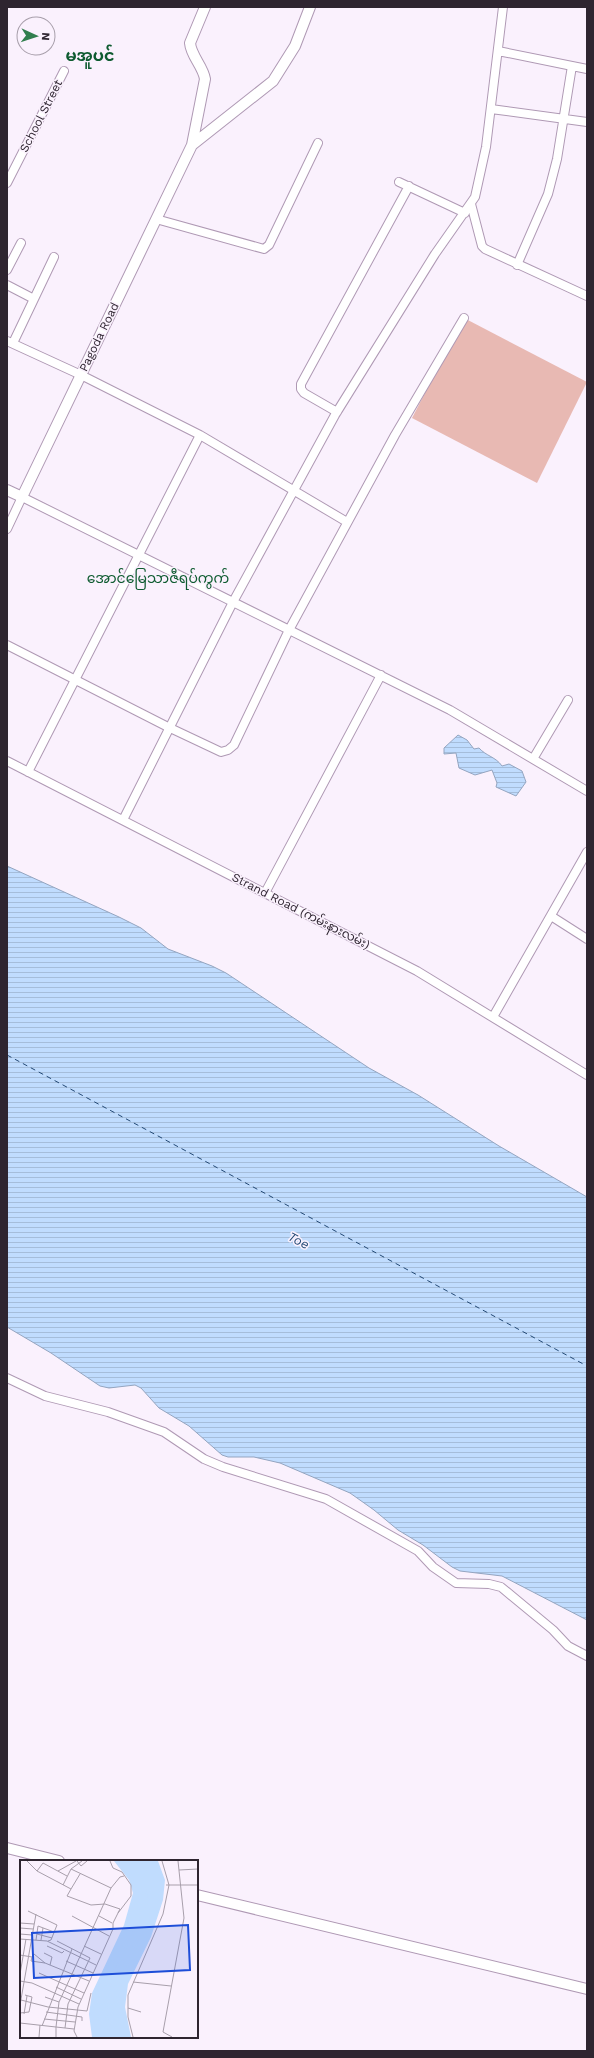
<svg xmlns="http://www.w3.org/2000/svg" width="594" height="2058" viewBox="0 0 594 2058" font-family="'Work Sans','Noto Sans Myanmar',sans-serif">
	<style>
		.pitch { fill: #e8b9b3 }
		.water { fill: url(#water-rules); stroke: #94a5c0 }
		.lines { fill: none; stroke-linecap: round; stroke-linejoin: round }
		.ferry { stroke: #234975; stroke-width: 1; stroke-dasharray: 5 4; stroke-linecap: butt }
		.minor-casing { stroke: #af99b4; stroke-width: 10 }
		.major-casing { stroke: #af99b4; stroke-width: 12 }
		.minor { stroke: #fff; stroke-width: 8 }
		.major { stroke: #fff; stroke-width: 10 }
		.labels { text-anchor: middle; stroke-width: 3; stroke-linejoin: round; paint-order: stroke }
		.street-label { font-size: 12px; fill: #2e2530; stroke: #faf1fd }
		.water-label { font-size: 13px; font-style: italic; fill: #234975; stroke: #faf1fd }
		.quarter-label { font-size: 14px; fill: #0e5b30; stroke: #faf1fd }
		.district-label { font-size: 16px; font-weight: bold; fill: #0e5b30; stroke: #faf1fd }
		.inset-river { fill: none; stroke: #c0dcfe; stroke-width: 2 }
		.inset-road { fill: none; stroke: #a89fab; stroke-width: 1 }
		.view { fill: #1d4ed8; fill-opacity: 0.15; stroke: #1d4ed8; stroke-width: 2 }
		.inset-edge { fill: none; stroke: #2e2530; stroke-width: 2 }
	</style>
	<defs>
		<pattern id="water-rules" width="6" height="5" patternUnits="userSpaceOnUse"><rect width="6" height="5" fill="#c0dcfe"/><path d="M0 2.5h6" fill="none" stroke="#a5bdda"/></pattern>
	</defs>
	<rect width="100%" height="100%" fill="#faf1fd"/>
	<path class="pitch" d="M 464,318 L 587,382 L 537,483 L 412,418 Z"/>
	<path class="water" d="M 458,735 L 467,740 L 474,749 L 479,748 C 486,756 496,757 502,766 L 509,764 L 522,771 L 526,782 L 516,796 L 496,787 L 497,783 L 492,770 L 475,775 L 459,768 L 456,753 L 444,754 L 444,748 Z
		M 7,866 L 119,917 L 141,928 L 168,949 L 212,966 L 226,973 L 369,1068 L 418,1095 L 499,1146 L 587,1197 L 587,1620 L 502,1576 L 460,1571 L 452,1567 L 423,1545 L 398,1530 L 374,1510 L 350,1493 L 280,1463 L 254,1457 L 228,1457 L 222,1455 L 189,1426 L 159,1408 L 141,1388 L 135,1385 L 109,1388 L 100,1386 L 51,1353 L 7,1327 Z"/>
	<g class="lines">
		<path class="ferry" d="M 7,1055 L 587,1366"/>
		<defs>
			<path id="minor" d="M 498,51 L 587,69
				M 491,109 L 587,122
				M 399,182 L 465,213
				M 7,183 L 64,71
				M 471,204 L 482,246 L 485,249 L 587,296
				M 156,219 L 264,249 L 269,245 L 318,143
				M 517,265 L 548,194 L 557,159 L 572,66
				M 7,270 L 21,243
				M 7,285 L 34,299
				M 7,341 L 81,375 L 200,435 L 347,522
				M 13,343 L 54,257
				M 337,412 L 304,393 L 301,389 L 301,384 L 409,186
				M 7,529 L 22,497 L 450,710 L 587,791
				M 7,645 L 168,727 L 221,752 L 228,750 L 234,745 L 289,630 L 395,435 L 464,318
				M 533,759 L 568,700
				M 7,761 L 417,971 L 587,1075
				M 28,772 L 200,435
				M 123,820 L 233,602 L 335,415 L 435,254 L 475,197 L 486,147 L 503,7
				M 265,893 L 381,675
				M 551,916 L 587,939
				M 493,1017 L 587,852
				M 7,1378 L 45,1396 L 108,1412 L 164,1432 L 204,1459 L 223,1467 L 326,1499 L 418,1551 L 433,1567 L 456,1583 L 489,1584 L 501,1587 L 553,1630 L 568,1646 L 587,1656"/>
			<path id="major" d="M 192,145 L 273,81 L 295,46 L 310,7
				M 7,490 L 22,497 L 192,145 L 205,79 C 203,66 191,56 190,43 L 205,7
				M 7,1848 L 59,1861
				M 197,1895 L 587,1989"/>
		</defs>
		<use href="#minor" class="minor-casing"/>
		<use href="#major" class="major-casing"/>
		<use href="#minor" class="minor"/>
		<use href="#major" class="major"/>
	</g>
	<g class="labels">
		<g class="street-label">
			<text transform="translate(41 116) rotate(-63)" y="4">School Street</text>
			<text transform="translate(99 337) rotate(-64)" y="4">Pagoda Road</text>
			<text transform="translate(301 911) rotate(27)" y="4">Strand Road (ကမ်းနားလမ်း)</text>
		</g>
		<g class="water-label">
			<text transform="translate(299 1240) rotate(28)" y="5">Toe</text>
		</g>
		<g class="quarter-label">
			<text x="158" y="583">အောင်မြေသာဇီရပ်ကွက်</text>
		</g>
		<g class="district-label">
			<text x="90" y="61">မအူပင်</text>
		</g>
	</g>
	<g transform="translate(20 1860)">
		<rect width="178" height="178" fill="#faf1fd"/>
		<path d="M 94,1 L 138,1 L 145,20 L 143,40 L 131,77 L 108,124 L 105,147 L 111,177 L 72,177 L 69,154 L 72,133 L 104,65 L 113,33 L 109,20 Z" fill="#c0dcfe"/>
		<path class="inset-river" d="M 90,177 L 86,152 L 91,119 L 125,47 L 129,18 L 121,1"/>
		<path class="inset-road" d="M 7,1 L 17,11 L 51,29 L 47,36 L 71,45 L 85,44 L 100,49 L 93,63 L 93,69 L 58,147 L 54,171 L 57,177M 57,1 L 61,6 L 67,1M 90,1 L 93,8 L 102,12 L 111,25 L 111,36 L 98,53M 142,1 L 149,25M 51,9 L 62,1M 159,10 L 178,9M 17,11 L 23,3 L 47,16M 38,11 L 56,1M 43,25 L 51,9 L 91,28M 146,25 L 178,25M 51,29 L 60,14M 8,51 L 37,65 L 31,80 L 28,81M 52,56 L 89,76M 79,56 L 92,63M 0,63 L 14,64M 0,68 L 13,69M 0,74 L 12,75M 17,74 L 32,78M 0,79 L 27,81 L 76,105M 16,80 L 18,66 L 34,72M 21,80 L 23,68M 37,81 L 70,98 L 48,144 L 45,168M 27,86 L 42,93 L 44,91M 64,86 L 81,94M 24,93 L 32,97 L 30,105M 0,95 L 12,97 L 14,94 L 25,103M 46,101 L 73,113M 19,113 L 64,133M 0,114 L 6,79M 0,121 L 12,123 L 59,144M 69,121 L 52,114 L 91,28 L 100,17 L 104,16M 113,122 L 151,126M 36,127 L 61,139M 25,137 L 39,142M 1,140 L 28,147 L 67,151 L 71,133M 0,145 L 16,54M 108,148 L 121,152M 26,152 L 62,157 L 62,161M 0,153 L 9,152 L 12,137 L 5,135M 4,154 L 7,136M 24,159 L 55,162M 0,163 L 36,167 L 39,142 L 52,114 L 25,103 L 11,101 L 12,97M 22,166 L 52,89M 19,177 L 20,165M 36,177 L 36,167 L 54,169M 113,177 L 108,157 L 108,135 L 143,54 L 149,25M 152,177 L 143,172 L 164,58 L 158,1"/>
		<path class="view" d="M 168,65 L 170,110 L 14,118 L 12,73 Z"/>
		<rect width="178" height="178" class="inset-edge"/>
	</g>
	<rect width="594" height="2058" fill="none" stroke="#2e2530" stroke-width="16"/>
	<g transform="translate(36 36) rotate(93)"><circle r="19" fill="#faf1fd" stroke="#a89fab"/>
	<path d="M0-3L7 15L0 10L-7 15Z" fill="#317e4e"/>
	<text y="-6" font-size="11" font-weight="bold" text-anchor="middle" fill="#2e2530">N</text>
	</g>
</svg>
